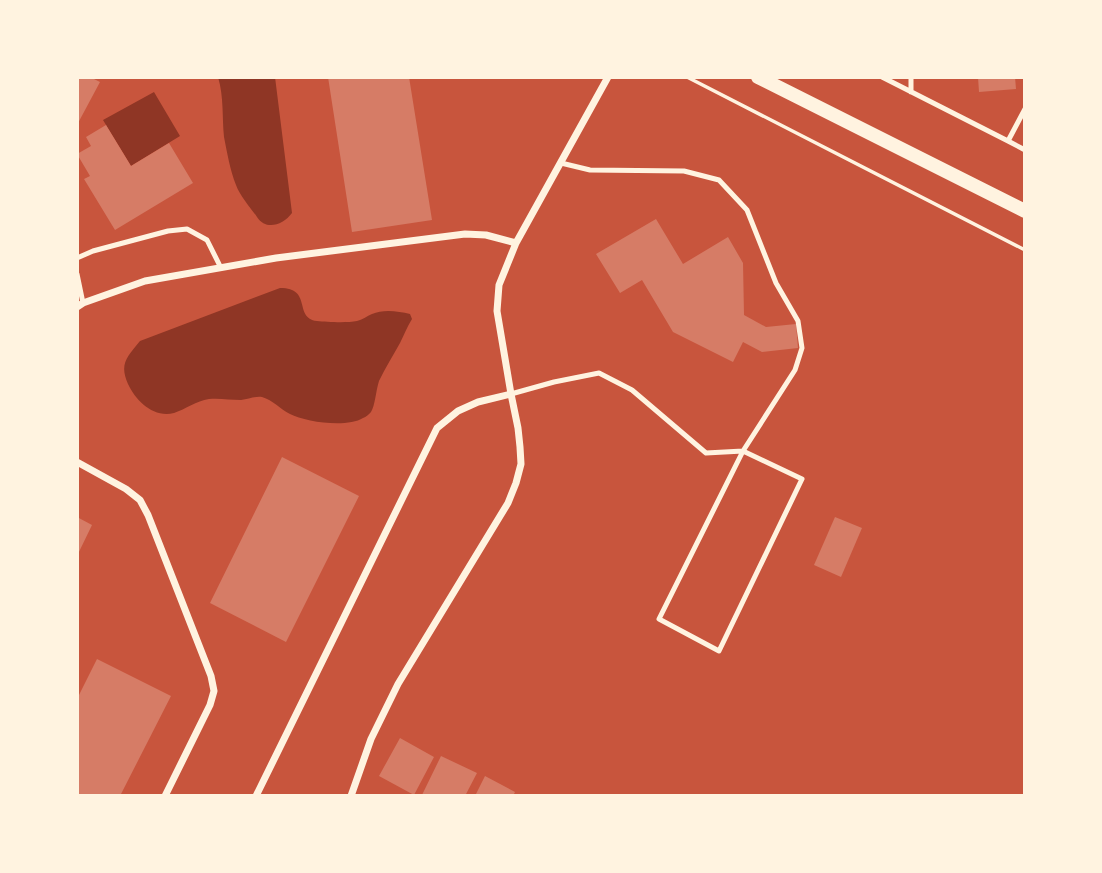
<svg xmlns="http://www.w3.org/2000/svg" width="1102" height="873" viewBox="0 0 1102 873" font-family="Manrope,sans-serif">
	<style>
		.water { fill: #8f3625 }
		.building { fill: #d67c66 }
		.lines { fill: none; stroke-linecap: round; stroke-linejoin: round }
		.path { stroke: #fff3e0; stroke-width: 3.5 }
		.service { stroke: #fff3e0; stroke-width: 5 }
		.minor { stroke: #fff3e0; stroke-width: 7 }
		.secondary { stroke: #fff3e0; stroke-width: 14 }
	</style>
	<rect width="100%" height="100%" fill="#c8553d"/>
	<path class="water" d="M 218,77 L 275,77 L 292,213 C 283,225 266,231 257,217 C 250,207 240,196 236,185 C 230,170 227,152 224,137 C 222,117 224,97 218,77 Z
		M 154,92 L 180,136 L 131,166 L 103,120 Z
		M 280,288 C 313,288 293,318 317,321 C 327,322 347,323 357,321 C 362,320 367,316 372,314 C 383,309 398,311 410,314 L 412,319 C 407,327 404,335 400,343 C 393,356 385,368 379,381 C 376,390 375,406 371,412 C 369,414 366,417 363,418 C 347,428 305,422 290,414 C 280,409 273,400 262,397 C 255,396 249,399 241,400 C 230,400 220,398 209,399 C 196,401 186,409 174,413 C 153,418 136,401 128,384 C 119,364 127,357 140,341 Z"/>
	<path class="building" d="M 77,77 L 90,77 L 100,82 L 77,125 Z
		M 328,77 L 409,77 L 432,220 L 352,232 Z
		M 978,77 L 1015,77 L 1016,89 L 979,92 Z
		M 106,125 L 131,166 L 169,143 L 193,183 L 115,230 L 84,179 L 90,176 L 77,154 L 91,146 L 86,137 Z
		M 656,219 L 683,264 L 728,237 L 743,263 L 744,315 L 766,327 L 796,324 L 798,348 L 762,352 L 743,342 L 733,362 L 673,332 L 642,280 L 620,293 L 596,254 Z
		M 282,457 L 359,496 L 286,642 L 210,603 Z
		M 77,517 L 92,525 L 77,556 Z
		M 835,517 L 862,528 L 841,577 L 814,565 Z
		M 97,659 L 171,696 L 120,796 L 77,796 L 77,699 Z
		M 400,738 L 434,757 L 414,795 L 379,776 Z
		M 441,756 L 477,773 L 465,796 L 422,795 Z
		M 485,776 L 515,792 L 513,796 L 475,796 Z"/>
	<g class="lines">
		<path class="path" d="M 687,77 L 1025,250"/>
		<path class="service" d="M 882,77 L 1008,141
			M 911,77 L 911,92
			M 1025,109 L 1008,141 L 1025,150
			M 77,258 L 93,251 L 168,231 L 187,229 L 207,240 L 221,268
			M 77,274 L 83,303
			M 511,394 L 554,382 L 599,373 L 632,390 L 706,453 L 743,451 L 795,370 L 802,348 L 798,321 L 776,283 L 747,210 L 719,180 L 684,171 L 590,170 L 561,163
			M 743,451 L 802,479 L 719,651 L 659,619 Z"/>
		<path class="minor" d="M 77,307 L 83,303 L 145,281 L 276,258 L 465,234 L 486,235 L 516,243
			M 77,462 L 126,489 L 140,500 L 148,515 L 211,676 L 214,691 L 210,705 L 165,796
			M 256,796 L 437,428 L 458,411 L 478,402 L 511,394
			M 351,796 L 371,739 L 398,684 L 508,503 L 516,483 L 521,464 L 520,447 L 518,428 L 511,394 L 497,311 L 499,285 L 516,243 L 608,77"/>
		<path class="secondary" d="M 758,77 L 1025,211"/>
	</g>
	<rect width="1102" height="873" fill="none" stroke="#fff3e0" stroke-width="158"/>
</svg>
